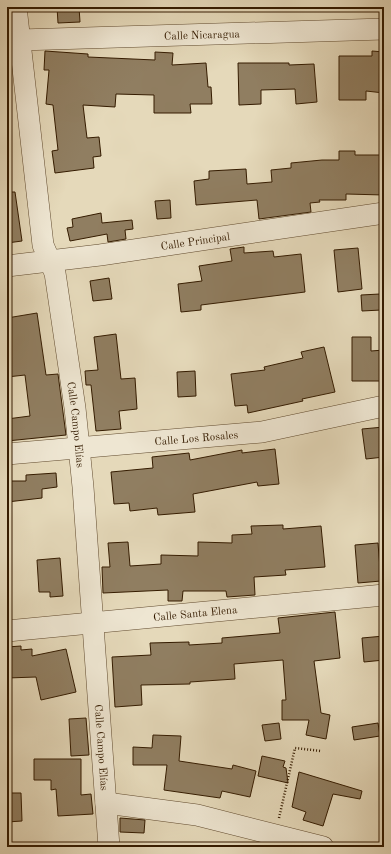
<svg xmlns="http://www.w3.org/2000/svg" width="391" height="854" viewBox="0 0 391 854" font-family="'Old Standard TT',serif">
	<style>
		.building { fill: #907e61; stroke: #341b00 }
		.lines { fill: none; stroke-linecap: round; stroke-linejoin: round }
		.minor-casing { stroke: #604a2e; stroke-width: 22 }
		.path { stroke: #341b00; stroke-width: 2.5; stroke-dasharray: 1 2; stroke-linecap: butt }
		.minor { stroke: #eee6d2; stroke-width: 21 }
		.labels { text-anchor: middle; stroke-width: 3; stroke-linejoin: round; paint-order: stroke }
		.street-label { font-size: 11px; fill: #341b00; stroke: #eee6d2 }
	</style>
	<rect width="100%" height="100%" fill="#e5d9ba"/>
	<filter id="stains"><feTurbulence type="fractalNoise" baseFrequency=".005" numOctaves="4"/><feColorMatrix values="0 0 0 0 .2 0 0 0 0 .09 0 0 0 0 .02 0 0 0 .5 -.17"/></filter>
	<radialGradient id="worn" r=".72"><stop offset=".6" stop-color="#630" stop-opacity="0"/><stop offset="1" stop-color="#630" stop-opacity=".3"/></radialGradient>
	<path class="building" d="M 57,7 L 79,7 L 80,22 L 58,23 Z
		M 45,51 L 88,54 L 88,57 L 155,60 L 155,52 L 173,53 L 172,65 L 206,63 L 208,87 L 211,87 L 212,104 L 190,104 L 191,113 L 154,113 L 154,95 L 116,94 L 115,107 L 83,105 L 87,138 L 99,137 L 101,156 L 93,157 L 94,168 L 55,173 L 52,151 L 58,150 L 53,105 L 46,104 L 49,70 L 44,70 Z
		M 372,51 L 384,52 L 384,93 L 366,91 L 366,100 L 339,100 L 339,56 L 372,56 Z
		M 238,63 L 289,63 L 289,65 L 314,64 L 317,102 L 296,104 L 295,89 L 261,90 L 261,104 L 239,105 Z
		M 339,151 L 355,151 L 355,155 L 384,155 L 384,195 L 346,194 L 346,200 L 319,200 L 320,202 L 310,203 L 311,212 L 259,219 L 257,200 L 196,205 L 194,181 L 209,179 L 209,171 L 246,169 L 247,184 L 272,182 L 271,170 L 291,168 L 291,163 L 322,160 L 339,160 Z
		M 7,192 L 15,192 L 22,241 L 7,243 Z
		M 170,200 L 171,218 L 157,219 L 155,201 Z
		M 101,213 L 102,223 L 132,220 L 133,229 L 125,230 L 126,239 L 108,242 L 107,234 L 70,241 L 67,228 L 73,227 L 72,219 Z
		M 244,247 L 244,253 L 273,251 L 274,257 L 301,254 L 305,292 L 201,305 L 201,310 L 181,312 L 178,284 L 202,281 L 199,266 L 232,261 L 230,249 Z
		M 358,248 L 362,289 L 338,292 L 334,250 Z
		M 109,278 L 112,299 L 93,301 L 90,281 Z
		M 380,294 L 381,310 L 362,311 L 361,295 Z
		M 37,313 L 46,375 L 58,374 L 66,435 L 7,441 L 7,419 L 30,416 L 25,375 L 7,377 L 7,318 Z
		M 116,334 L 121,379 L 135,378 L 137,409 L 119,411 L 121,429 L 96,431 L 91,385 L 86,385 L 85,371 L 98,370 L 94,337 Z
		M 352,337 L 371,337 L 371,351 L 384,350 L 384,381 L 352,381 Z
		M 324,347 L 335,392 L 302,399 L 303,401 L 248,413 L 247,405 L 235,406 L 231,374 L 265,370 L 264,367 L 303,358 L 301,352 Z
		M 195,371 L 196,396 L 178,397 L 177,372 Z
		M 384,427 L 384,457 L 366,459 L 362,429 Z
		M 275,449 L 279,484 L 258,486 L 257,482 L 193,494 L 195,512 L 158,515 L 157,508 L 130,511 L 129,503 L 114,504 L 111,472 L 153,468 L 152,457 L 189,453 L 190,460 L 242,450 L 242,453 Z
		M 56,473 L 57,487 L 42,489 L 42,498 L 7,502 L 7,481 L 26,481 L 26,475 Z
		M 283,525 L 283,529 L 321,526 L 325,567 L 285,570 L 286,575 L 254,577 L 255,595 L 227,597 L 226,591 L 183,591 L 182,601 L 168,601 L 168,590 L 103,593 L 102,567 L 110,567 L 108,543 L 128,542 L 130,566 L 161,564 L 161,555 L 198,556 L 198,542 L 232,543 L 232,535 L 252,534 L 251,526 Z
		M 378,543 L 381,581 L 358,583 L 355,545 Z
		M 60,558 L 63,596 L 50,597 L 50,592 L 39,592 L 37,560 Z
		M 335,612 L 340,658 L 314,661 L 321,713 L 330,715 L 326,739 L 306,735 L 309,720 L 282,720 L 282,700 L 286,700 L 283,660 L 234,664 L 235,679 L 190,682 L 190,684 L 141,685 L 142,705 L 115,707 L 112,657 L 151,655 L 150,643 L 189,642 L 189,645 L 222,643 L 222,638 L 280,633 L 278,618 Z
		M 384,636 L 384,660 L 364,662 L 362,638 Z
		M 21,646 L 21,650 L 32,649 L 32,656 L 66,649 L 76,692 L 41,700 L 36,677 L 7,678 L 7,647 Z
		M 86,718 L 89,755 L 71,756 L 69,719 Z
		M 279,723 L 281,739 L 265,741 L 262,725 Z
		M 378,723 L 380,736 L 354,740 L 352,727 Z
		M 153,735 L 181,736 L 179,761 L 232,769 L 233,765 L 256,771 L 250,797 L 222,791 L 220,798 L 164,790 L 167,765 L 133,765 L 133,747 L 152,748 Z
		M 262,756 L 285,761 L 283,767 L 286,768 L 288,783 L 258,776 Z
		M 34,759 L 81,759 L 81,795 L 91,794 L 93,814 L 58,816 L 56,789 L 51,790 L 51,780 L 34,780 Z
		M 299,772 L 362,791 L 360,799 L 333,794 L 323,826 L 303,820 L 306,812 L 292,807 Z
		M 7,793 L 21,793 L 22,821 L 7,822 Z
		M 120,818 L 145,820 L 144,833 L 120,832 Z"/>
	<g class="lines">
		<defs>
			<g id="minor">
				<path id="s1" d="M 16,7 L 43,245 L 55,273 L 75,408 L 83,487 L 109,847"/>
				<path id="s2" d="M 20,40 L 384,29"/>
				<path id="s3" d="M 7,266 L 100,255 L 384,213"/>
				<path id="s4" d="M 7,454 L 262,432 L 384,406"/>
				<path id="s5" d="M 7,631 L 384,595"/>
				<path d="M 106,803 L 197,815 L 323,847"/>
			</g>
		</defs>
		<use href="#minor" class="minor-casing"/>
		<path class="path" d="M 279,818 L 295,748 L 321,751"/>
		<use href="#minor" class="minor"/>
	</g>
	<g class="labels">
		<g class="street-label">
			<text dy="4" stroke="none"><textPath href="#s2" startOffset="182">Calle Nicaragua</textPath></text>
			<text dy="4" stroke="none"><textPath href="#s3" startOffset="190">Calle Principal</textPath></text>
			<text dy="4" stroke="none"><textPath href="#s1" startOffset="423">Calle Campo Elías</textPath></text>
			<text dy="4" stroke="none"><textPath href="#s4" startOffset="190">Calle Los Rosales</textPath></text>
			<text dy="4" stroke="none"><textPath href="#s5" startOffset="189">Calle Santa Elena</textPath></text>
			<text dy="4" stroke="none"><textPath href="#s1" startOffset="747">Calle Campo Elías</textPath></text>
		</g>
	</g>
	<rect width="391" height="854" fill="none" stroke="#e5d9ba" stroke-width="24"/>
	<rect x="8" y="8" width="375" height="838" fill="none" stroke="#341b00" stroke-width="2"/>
	<rect x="12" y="12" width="367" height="830" fill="none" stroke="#341b00"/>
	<rect width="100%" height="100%" filter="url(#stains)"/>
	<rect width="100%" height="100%" fill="url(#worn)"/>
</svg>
